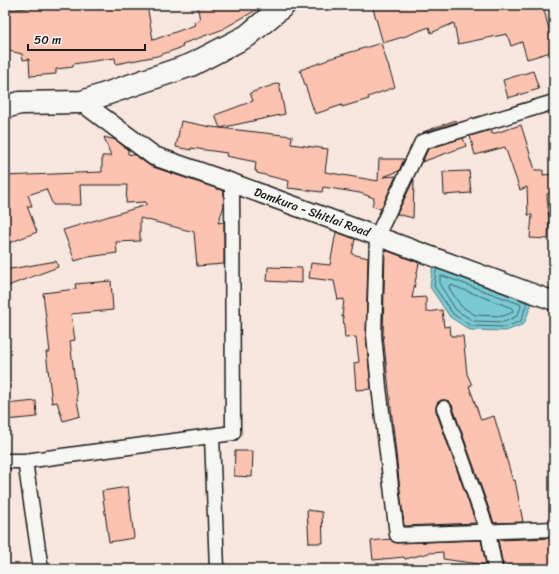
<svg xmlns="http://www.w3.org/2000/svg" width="559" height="574" viewBox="0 0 559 574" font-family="Sriracha,sans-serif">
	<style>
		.water { fill: #7acad4; stroke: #54848a }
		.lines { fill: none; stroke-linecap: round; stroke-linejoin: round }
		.shore { stroke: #426266; stroke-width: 1 }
		.building { fill: #fcc3b1; stroke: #1c1c1c }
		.minor-casing { stroke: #1c1c1c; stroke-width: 17 }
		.tertiary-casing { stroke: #1c1c1c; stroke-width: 21 }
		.trunk-casing { stroke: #1c1c1c; stroke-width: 25 }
		.minor { stroke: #f6f6f2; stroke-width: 14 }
		.tertiary { stroke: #f6f6f2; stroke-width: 18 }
		.trunk { stroke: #f6f6f2; stroke-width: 22 }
		.labels { text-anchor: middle; stroke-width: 3.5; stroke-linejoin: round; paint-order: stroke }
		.street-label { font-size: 12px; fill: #1c1c1c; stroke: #f6f6f2 }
	</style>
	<rect width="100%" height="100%" fill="#f8e7de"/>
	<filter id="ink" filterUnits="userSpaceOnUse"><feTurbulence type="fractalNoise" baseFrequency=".025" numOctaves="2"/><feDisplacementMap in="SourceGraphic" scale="8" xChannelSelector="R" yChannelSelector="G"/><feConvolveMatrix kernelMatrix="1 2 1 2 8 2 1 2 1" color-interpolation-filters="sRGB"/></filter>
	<g filter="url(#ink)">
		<path class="water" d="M 433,263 L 533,300 L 524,324 L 506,331 L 470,330 L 450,317 L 430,287 Z"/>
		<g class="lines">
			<path class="shore" d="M 437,269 L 436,271 L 434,286 L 453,314 L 471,326 L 505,327 L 521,321 L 527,303 L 519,299
				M 443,276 L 520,304 L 521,307 L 517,316 L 504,322 L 473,321 L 456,310 L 440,285 L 440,277 Z
				M 451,285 L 512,308 L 513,312 L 503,316 L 475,315 L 461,306 L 449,288 L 449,286 Z"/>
		</g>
		<path class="building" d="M 39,5 L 108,5 L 109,7 L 123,5 L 147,5 L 153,40 L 195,25 L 194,22 L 200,20 L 197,5 L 265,5 L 221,30 L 182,44 L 183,47 L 157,56 L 116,64 L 115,58 L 73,64 L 73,67 L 56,69 L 56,74 L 30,76 L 29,59 L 23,60 L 22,54 L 5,50 L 5,10 L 39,7 Z
			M 372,5 L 541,5 L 542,10 L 544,10 L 551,37 L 554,36 L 554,51 L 527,59 L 522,42 L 511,46 L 507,34 L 458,44 L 454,23 L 431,33 L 429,27 L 406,36 L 383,43 Z
			M 381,43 L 395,87 L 368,97 L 369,99 L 342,107 L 342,105 L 315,114 L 300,70 L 328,60 L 328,59 Z
			M 533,71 L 539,89 L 508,98 L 503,80 Z
			M 279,83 L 285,114 L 220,128 L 215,115 L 253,101 L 250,93 Z
			M 456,120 L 457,122 L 423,133 L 423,132 Z
			M 181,121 L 211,127 L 292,136 L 291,144 L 328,149 L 325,172 L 378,181 L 379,159 L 404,159 L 399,171 L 383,177 L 396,176 L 381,209 L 372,206 L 374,198 L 360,193 L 323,187 L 322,192 L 288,188 L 289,181 L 257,173 L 257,171 L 255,171 L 256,162 L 226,156 L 227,153 L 191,148 L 191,150 L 176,147 Z
			M 521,125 L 535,170 L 543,170 L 543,175 L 554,174 L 554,193 L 547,194 L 549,220 L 548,239 L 530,238 L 532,215 L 528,215 L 527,187 L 520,190 L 505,147 L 475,155 L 470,136 L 491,130 L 492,134 Z
			M 104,137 L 116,140 L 128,150 L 128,154 L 135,155 L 150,166 L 224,191 L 224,206 L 218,223 L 224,222 L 224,264 L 197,266 L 194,232 L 140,218 L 140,241 L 116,242 L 117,253 L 88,257 L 75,261 L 63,230 L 146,205 L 146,202 L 126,203 L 127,185 L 80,185 L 81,205 L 53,205 L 46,189 L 28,195 L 32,206 L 27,206 L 37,232 L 9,243 L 5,233 L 5,176 L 102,172 L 102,156 L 111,156 Z
			M 463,138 L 466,146 L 422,162 L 423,160 L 424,160 L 424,158 L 428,149 Z
			M 469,171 L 471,193 L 444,195 L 443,172 Z
			M 414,179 L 413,218 L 397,214 Z
			M 336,232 L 355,239 L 352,254 L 368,258 L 366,335 L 371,389 L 356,390 L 354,363 L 359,362 L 356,337 L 345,338 L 343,316 L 342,317 L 344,299 L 338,300 L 334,281 L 309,278 L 311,263 L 330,265 Z
			M 385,250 L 419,263 L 412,298 L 426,297 L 426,312 L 442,310 L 444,327 L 450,326 L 451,336 L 463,336 L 467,374 L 472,385 L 469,386 L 481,420 L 494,416 L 513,481 L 515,480 L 523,522 L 494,523 L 452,405 L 449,401 L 445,400 L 441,400 L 437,403 L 436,407 L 436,411 L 476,523 L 404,526 L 383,335 Z
			M 56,261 L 58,267 L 5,287 L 5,270 Z
			M 268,267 L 302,268 L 302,283 L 267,281 Z
			M 111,281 L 113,310 L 71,314 L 75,340 L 70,341 L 78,406 L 80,416 L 63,421 L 57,402 L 52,403 L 46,352 L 50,352 L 43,293 L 76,289 L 75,284 Z
			M 36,401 L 37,417 L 5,420 L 5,404 Z
			M 235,451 L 253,451 L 252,477 L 234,476 Z
			M 128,487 L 134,538 L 109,542 L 102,491 Z
			M 307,510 L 322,512 L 323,543 L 309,543 Z
			M 554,538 L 554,569 L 513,569 L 512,565 L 503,566 L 498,540 Z
			M 390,539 L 393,542 L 397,543 L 481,540 L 486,565 L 443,559 L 443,552 L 429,553 L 405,559 L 404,557 L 373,560 L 371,541 Z"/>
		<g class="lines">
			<defs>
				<path id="minor" d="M 554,102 L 422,142 L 377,236 L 374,335 L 379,387 L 397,535 L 554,529
					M 444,408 L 488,532 L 495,569
					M 212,436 L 217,569
					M 5,461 L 25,461 L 41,569
					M 25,461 L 233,433 L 232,183"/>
				<path id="tertiary" d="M 82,102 L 154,156 L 232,183 L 554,301"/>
				<path id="trunk" d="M 5,107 L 20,103 L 82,102 L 191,65 L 247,36 L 284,5"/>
			</defs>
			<use href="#minor" class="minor-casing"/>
			<use href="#tertiary" class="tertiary-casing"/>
			<use href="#trunk" class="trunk-casing"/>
			<use href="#minor" class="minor"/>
			<use href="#tertiary" class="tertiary"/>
			<use href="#trunk" class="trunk"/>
		</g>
	</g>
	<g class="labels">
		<g class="street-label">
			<text transform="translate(312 212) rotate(20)" y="4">Damkura - Shitlai Road</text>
		</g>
	</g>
	<rect width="559" height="574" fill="none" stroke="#f6f6f2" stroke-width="20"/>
	<rect x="10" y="10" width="539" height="554" fill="none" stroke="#1c1c1c" stroke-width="1.5" filter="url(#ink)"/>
	<path d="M28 44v6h117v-6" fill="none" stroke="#1c1c1c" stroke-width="2"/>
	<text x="34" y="44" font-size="12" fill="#1c1c1c" stroke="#f6f6f2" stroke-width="3" paint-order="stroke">50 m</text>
</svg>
